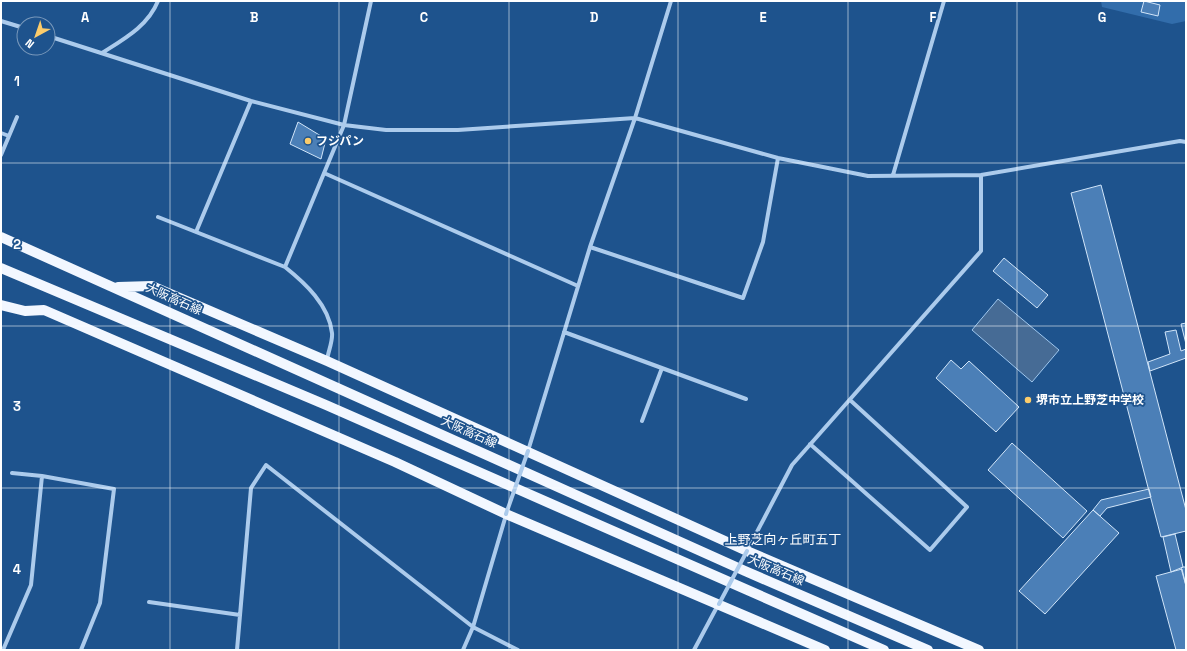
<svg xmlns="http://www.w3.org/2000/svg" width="1187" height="651" viewBox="0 0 1187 651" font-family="'Space Grotesk','Noto Sans JP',sans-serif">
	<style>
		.green { fill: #326dab }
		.water { fill: #466b95; stroke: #9fc7ee }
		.building { fill: #4b7fb7; stroke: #d1e5f9 }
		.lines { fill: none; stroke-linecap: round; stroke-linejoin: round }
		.minor { stroke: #accbec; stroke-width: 4 }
		.primary { stroke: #f2f7ff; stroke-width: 10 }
		.minor-bridge { stroke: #accbec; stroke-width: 4 }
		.grid { fill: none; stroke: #fff; stroke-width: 1; stroke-opacity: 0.55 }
		.poi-dot { fill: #fbcc6b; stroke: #1e538d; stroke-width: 1.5 }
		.labels { text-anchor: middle; stroke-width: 3.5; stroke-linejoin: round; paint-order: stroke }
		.poi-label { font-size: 12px; font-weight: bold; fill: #fff; stroke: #1e538d; text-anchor: start }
		.street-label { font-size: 12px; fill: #fff; stroke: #1e538d }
		.neighbourhood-label { font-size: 13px; fill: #fff; stroke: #1e538d }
		.grid-label { font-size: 13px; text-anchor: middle; font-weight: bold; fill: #fff; stroke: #1e538d; stroke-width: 3.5; stroke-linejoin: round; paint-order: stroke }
	</style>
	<rect width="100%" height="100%" fill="#1e538d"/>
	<path class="green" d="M 1101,1 L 1186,1 L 1186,21 L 1172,24 L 1102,7 Z"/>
	<path class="water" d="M 998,299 L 1059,350 L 1032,382 L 972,330 Z"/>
	<path class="building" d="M 1144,1 L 1160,5 L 1158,16 L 1141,12 Z
		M 298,122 L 326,139 L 321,159 L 290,144 Z
		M 1101,185 L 1186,510 L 1186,531 L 1161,537 L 1071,193 Z
		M 1004,258 L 1048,295 L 1037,308 L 993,271 Z
		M 1186,323 L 1186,344 L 1181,324 Z
		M 1176,330 L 1181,351 L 1186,349 L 1186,358 L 1150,371 L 1148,362 L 1170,354 L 1165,332 Z
		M 951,360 L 961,369 L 969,361 L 1019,407 L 996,432 L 936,378 Z
		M 1012,443 L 1087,511 L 1063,538 L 988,470 Z
		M 1149,489 L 1151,497 L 1107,508 L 1100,516 L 1093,510 L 1101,500 Z
		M 1093,510 L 1119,533 L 1045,614 L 1019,591 Z
		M 1175,534 L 1183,567 L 1171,572 L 1163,537 Z
		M 1183,567 L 1186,567 L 1186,586 L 1181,568 Z
		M 1182,569 L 1186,586 L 1186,650 L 1176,650 L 1156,576 Z"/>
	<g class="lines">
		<path class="minor" d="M 1,21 L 24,28
			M 48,36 L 251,101 L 344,125 L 386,130 L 458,130 L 635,118 L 778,158 L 868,176 L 981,175 L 1180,141 L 1186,142
			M 102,53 C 124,39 148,26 158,1
			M 1,133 L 9,136
			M 1,155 L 17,117
			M 324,173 L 578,286
			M 893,175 L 944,1
			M 158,217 L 285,267
			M 196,232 L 251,101
			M 590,247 L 743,298 L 763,242 L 778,158
			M 564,332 L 746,399
			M 327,360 C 328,352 333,341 332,333 C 329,305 305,283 285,267 L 344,125 L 371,1
			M 642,421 L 662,368
			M 810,444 L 930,550 L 967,507 L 850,400
			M 528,451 L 590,247 L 635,118 L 671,1
			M 12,473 L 42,476 L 114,489 L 100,603 L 81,650
			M 506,515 L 473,627 L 518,650
			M 747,551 L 792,465 L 981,251 L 981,175
			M 149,602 L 240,615
			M 3,650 L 31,585 L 42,476
			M 237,650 L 251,488 L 266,465 L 473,627 L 463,650
			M 694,650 L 718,605"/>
		<path class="primary" d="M 1,237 L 745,571 L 928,650
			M 1,268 L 326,405 L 884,650
			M 118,287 L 152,286 L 327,361 L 747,551 L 979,650
			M 1,305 L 25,311 L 44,310 L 395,462 L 506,514 L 825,650"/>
		<path class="minor-bridge" d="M 506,514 L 528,451
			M 719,604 L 747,551"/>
	</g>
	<path class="grid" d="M 170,1 L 170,650M 339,1 L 339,650M 509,1 L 509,650M 678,1 L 678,650M 848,1 L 848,650M 1017,1 L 1017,650M 1,163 L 1186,163M 1,326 L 1186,326M 1,488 L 1186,488"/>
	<g class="poi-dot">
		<circle cx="308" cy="141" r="4"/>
		<circle cx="1028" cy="400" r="4"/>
	</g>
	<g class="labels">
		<g class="poi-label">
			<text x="316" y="145">フジパン</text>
			<text x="1036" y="404">堺市立上野芝中学校</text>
		</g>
		<g class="street-label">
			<text transform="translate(174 299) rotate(24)" y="4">大阪高石線</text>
			<text transform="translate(469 432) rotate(24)" y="4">大阪高石線</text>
			<text transform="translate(776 570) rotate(23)" y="4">大阪高石線</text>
		</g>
		<g class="neighbourhood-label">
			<text x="783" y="544">上野芝向ヶ丘町五丁</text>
		</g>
	</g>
	<g class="grid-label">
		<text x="85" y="22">A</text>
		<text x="254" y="22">B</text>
		<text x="424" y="22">C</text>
		<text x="594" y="22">D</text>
		<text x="763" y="22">E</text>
		<text x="933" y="22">F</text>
		<text x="1102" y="22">G</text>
		<text x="17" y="86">1</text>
		<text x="17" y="249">2</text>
		<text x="17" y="411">3</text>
		<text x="17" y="574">4</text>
	</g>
	<rect width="1187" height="651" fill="none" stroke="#ffffff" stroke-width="4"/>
	<g transform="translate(36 36) rotate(220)"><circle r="19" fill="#1e538d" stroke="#7898bb"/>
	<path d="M0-3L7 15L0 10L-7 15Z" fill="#fbcc6b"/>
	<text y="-6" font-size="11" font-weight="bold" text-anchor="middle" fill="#ffffff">N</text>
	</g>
</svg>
